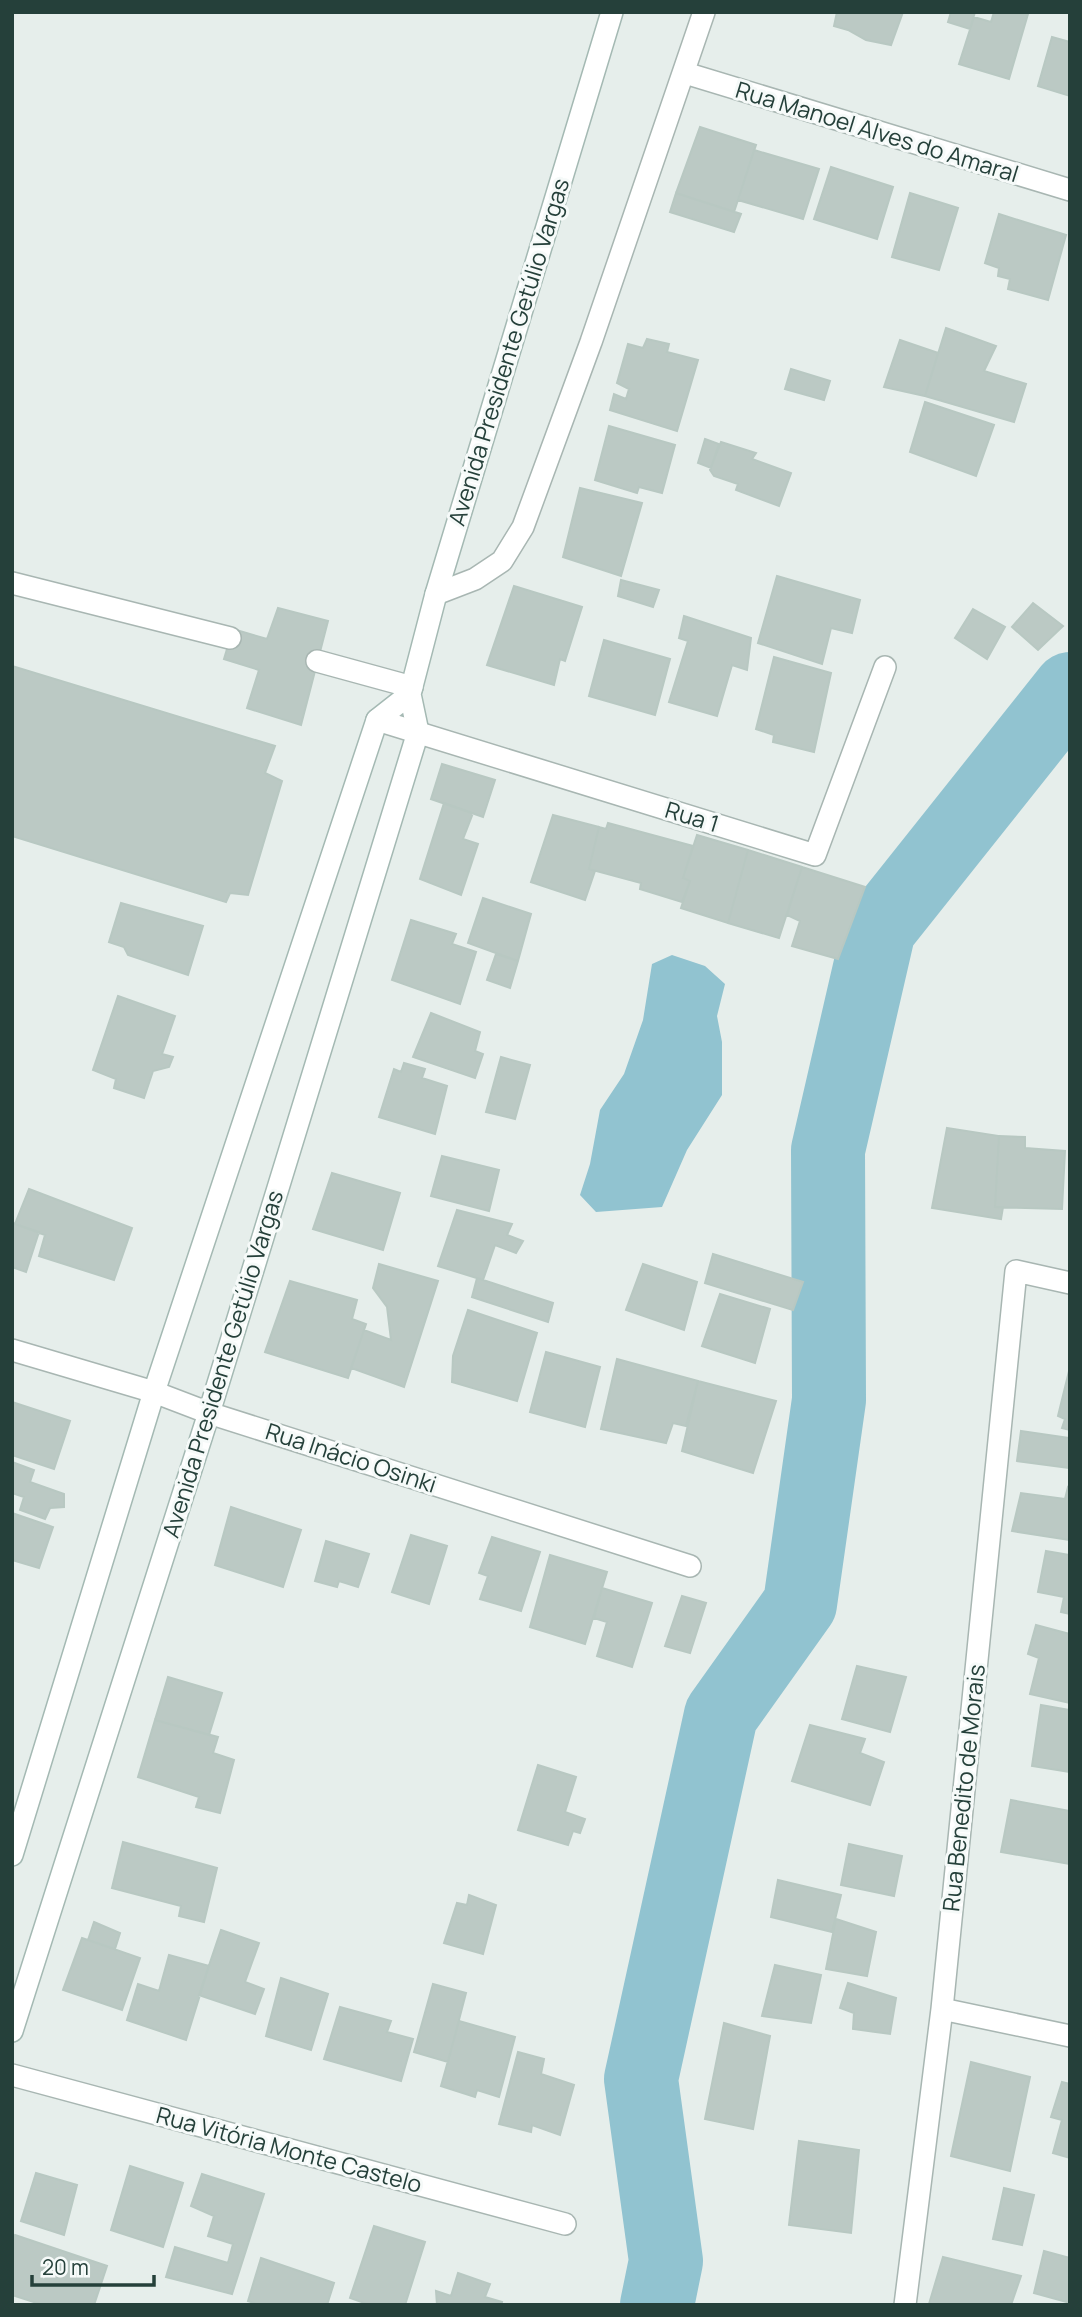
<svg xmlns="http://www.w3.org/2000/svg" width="1082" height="2317" viewBox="0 0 1082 2317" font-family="Manrope,sans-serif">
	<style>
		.water { fill: #91c3d0 }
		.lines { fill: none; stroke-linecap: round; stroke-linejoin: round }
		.river { stroke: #91c3d0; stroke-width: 74 }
		.building { fill: #bbc9c4; stroke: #b8c8c2; stroke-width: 2 }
		.service-casing { stroke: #a8b6b2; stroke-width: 24 }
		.minor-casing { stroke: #a8b6b2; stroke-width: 24 }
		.secondary-casing { stroke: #a4b9b3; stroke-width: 24 }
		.service { stroke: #fff; stroke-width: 21 }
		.minor { stroke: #fff; stroke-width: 21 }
		.secondary { stroke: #fff; stroke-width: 21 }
		.labels { text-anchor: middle; stroke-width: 6; stroke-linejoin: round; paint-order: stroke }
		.street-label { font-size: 23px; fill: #25403a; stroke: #f6faf9 }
	</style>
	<rect width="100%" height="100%" fill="#e6eeeb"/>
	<path class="water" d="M 672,955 L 705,966 L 725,984 L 717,1016 L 722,1042 L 722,1095 L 687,1150 L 662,1207 L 596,1212 L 580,1195 L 590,1164 L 600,1110 L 624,1074 L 643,1020 L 652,964 Z"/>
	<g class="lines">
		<path class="river" d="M 657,2305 L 666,2261 L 641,2079 L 721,1715 L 800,1604 L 829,1400 L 828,1150 L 879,929 L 1070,689"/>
	</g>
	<path class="building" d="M 837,12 L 903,12 L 891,45 L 866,40 L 848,30 L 834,26 Z
		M 951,12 L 975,12 L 970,29 L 948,22 Z
		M 994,12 L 1028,14 L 1009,79 L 959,64 L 974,17 L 991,22 Z
		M 1052,37 L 1070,42 L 1070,96 L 1038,86 Z
		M 700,127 L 756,145 L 734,212 L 676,193 Z
		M 754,150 L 819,169 L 803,219 L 738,200 Z
		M 831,167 L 893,187 L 877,239 L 814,219 Z
		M 676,193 L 741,214 L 734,232 L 670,212 Z
		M 910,193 L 958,208 L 939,270 L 892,257 Z
		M 999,214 L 1066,235 L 1048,300 L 1008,289 L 1010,279 L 998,276 L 999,268 L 985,263 Z
		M 946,328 L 996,346 L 984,371 L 1026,384 L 1014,422 L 925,396 Z
		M 647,339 L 669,344 L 667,352 L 698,360 L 677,431 L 610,410 L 614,394 L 626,399 L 629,389 L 617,383 L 628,344 L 643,348 Z
		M 900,340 L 938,353 L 925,396 L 884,387 Z
		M 791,369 L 830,381 L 824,400 L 785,389 Z
		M 925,402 L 994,425 L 976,476 L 910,452 Z
		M 609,426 L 675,445 L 662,493 L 639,487 L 637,493 L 595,480 Z
		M 705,439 L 719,444 L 711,468 L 698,463 Z
		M 721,442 L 756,453 L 752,459 L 791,473 L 779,506 L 736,490 L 738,484 L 714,476 L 710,470 Z
		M 580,488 L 642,503 L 621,576 L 563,557 Z
		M 777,576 L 860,600 L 852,633 L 831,628 L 822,664 L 758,643 Z
		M 621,580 L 659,590 L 653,607 L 618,596 Z
		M 514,586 L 582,607 L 565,661 L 560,659 L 554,685 L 487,665 Z
		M 1033,603 L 1063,626 L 1038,650 L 1012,627 Z
		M 278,608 L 328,621 L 301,725 L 247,708 L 259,670 L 224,659 L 233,629 L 267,639 Z
		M 973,609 L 1005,627 L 987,659 L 955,638 Z
		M 684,616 L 751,638 L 747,670 L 732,665 L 717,716 L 669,702 L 688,641 L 679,638 Z
		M 604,640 L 670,659 L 655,715 L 589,696 Z
		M 774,657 L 831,673 L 814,752 L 773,742 L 774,735 L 756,729 Z
		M 12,666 L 275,746 L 265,773 L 282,781 L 248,895 L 230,893 L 226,902 L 12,836 Z
		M 442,764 L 495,780 L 483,817 L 431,799 Z
		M 444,803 L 473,813 L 463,839 L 478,844 L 461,895 L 420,879 Z
		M 553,815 L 599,827 L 589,869 L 595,871 L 585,900 L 531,882 Z
		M 608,823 L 693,846 L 683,878 L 690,881 L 682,902 L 640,889 L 641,883 L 589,869 L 599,827 L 606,829 Z
		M 697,835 L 748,850 L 728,923 L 681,908 L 690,881 L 683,878 Z
		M 748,850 L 802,867 L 779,938 L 728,923 Z
		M 802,867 L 865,887 L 838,959 L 792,946 L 800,921 L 787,915 Z
		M 483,898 L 531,914 L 518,961 L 468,943 Z
		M 121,903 L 203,926 L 188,975 L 128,955 L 124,947 L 109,942 Z
		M 411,920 L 456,934 L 452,944 L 476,952 L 460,1004 L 392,980 Z
		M 496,954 L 518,961 L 510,988 L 487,980 Z
		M 118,996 L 175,1016 L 162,1054 L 173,1057 L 169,1067 L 153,1071 L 144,1098 L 114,1088 L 116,1079 L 93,1070 Z
		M 431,1013 L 480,1032 L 475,1051 L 483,1054 L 475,1078 L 413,1057 Z
		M 501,1057 L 530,1065 L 515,1119 L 486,1112 Z
		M 404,1063 L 425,1069 L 422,1078 L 447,1086 L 435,1134 L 379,1117 L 394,1069 L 401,1072 Z
		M 947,1128 L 999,1136 L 995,1207 L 1003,1207 L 1001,1219 L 932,1208 Z
		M 999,1136 L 1025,1137 L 1025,1148 L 1065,1151 L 1062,1209 L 995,1207 Z
		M 442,1156 L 499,1170 L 489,1211 L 431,1196 Z
		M 332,1173 L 400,1193 L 383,1250 L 313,1229 Z
		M 29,1189 L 132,1228 L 114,1280 L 39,1256 L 45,1235 L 15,1224 Z
		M 457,1210 L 512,1224 L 507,1235 L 523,1241 L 516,1253 L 495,1245 L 483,1280 L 438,1266 Z
		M 12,1223 L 39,1232 L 26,1272 L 12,1267 Z
		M 713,1254 L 803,1282 L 793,1310 L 705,1283 Z
		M 379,1264 L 438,1281 L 404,1387 L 351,1368 L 364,1330 L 391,1340 L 387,1307 L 373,1288 Z
		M 643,1264 L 697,1282 L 684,1330 L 626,1310 Z
		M 477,1278 L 553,1303 L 548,1322 L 472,1297 Z
		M 290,1281 L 357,1300 L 352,1319 L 366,1324 L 348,1378 L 265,1352 Z
		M 720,1294 L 770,1309 L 755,1363 L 702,1346 Z
		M 468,1310 L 537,1333 L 517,1401 L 452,1382 L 453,1356 Z
		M 546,1352 L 600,1367 L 585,1427 L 530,1412 Z
		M 617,1359 L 698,1381 L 686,1426 L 673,1423 L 666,1443 L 601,1429 Z
		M 1070,1367 L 1070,1430 L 1062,1428 L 1065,1419 L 1058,1416 Z
		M 698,1381 L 776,1401 L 753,1473 L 682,1451 Z
		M 12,1402 L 70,1421 L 54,1469 L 12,1455 Z
		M 1021,1431 L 1070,1438 L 1070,1468 L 1017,1461 Z
		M 12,1462 L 34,1470 L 30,1482 L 64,1494 L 64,1507 L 50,1508 L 45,1519 L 20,1510 L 24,1497 L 12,1493 Z
		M 1068,1487 L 1070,1488 L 1070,1540 L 1012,1531 L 1021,1493 L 1065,1499 Z
		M 231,1507 L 301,1530 L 283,1587 L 215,1565 Z
		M 12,1513 L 53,1527 L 39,1568 L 12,1560 Z
		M 411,1535 L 447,1546 L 429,1604 L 392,1592 Z
		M 492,1537 L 540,1552 L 521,1611 L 480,1599 L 488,1576 L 479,1573 Z
		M 326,1541 L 369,1554 L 358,1587 L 339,1581 L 337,1587 L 315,1581 Z
		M 1046,1551 L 1070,1555 L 1070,1614 L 1061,1612 L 1064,1597 L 1038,1592 Z
		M 550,1555 L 607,1572 L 585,1644 L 530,1627 Z
		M 602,1588 L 652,1603 L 632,1667 L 597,1656 L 607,1622 L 594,1618 Z
		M 682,1596 L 706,1603 L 690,1653 L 665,1646 Z
		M 1036,1625 L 1070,1634 L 1070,1703 L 1030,1694 L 1039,1658 L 1028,1654 Z
		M 857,1666 L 906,1677 L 890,1732 L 842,1719 Z
		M 168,1677 L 222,1693 L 209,1735 L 155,1720 Z
		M 1041,1705 L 1070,1710 L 1070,1772 L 1032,1766 Z
		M 155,1720 L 218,1737 L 213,1753 L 234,1760 L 220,1813 L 196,1807 L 199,1797 L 138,1777 Z
		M 810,1725 L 865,1739 L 860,1753 L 884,1762 L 870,1805 L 792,1781 Z
		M 538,1765 L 576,1777 L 565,1812 L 585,1819 L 580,1833 L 573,1831 L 568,1845 L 518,1830 Z
		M 1011,1800 L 1070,1811 L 1070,1864 L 1001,1852 Z
		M 123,1842 L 217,1868 L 204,1922 L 179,1916 L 181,1906 L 112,1888 Z
		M 849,1844 L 902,1856 L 894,1896 L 841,1885 Z
		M 778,1880 L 841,1895 L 832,1932 L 771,1917 Z
		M 469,1895 L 496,1905 L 483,1954 L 444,1943 L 457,1903 L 467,1905 Z
		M 836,1919 L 876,1932 L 867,1976 L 826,1969 Z
		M 94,1922 L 120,1933 L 115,1949 L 88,1940 Z
		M 221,1930 L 259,1943 L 245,1982 L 264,1989 L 255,2014 L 199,1995 Z
		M 82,1938 L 140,1958 L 122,2010 L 63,1990 Z
		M 169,1955 L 209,1966 L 186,2040 L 127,2020 L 138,1984 L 159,1991 Z
		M 775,1965 L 821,1975 L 811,2023 L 762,2016 Z
		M 281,1978 L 328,1994 L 311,2050 L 266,2036 Z
		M 848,1983 L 896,1998 L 890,2034 L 853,2029 L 854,2013 L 840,2008 Z
		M 433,1984 L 466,1993 L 448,2062 L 414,2052 Z
		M 340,2007 L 391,2021 L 387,2032 L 413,2039 L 401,2081 L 324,2059 Z
		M 459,2021 L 515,2037 L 499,2097 L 477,2090 L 475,2097 L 441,2086 Z
		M 724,2023 L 770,2036 L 753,2129 L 705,2119 Z
		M 518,2052 L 544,2059 L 541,2074 L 574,2085 L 560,2135 L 532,2125 L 531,2132 L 499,2124 Z
		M 971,2062 L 1030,2077 L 1010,2171 L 951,2156 Z
		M 1062,2082 L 1070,2084 L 1070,2158 L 1053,2153 L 1062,2120 L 1051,2117 Z
		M 799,2141 L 859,2150 L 851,2233 L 789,2225 Z
		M 130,2166 L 183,2183 L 163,2247 L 111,2230 Z
		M 36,2173 L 77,2185 L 64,2235 L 21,2221 Z
		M 202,2174 L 264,2194 L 232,2294 L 166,2277 L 175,2247 L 228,2263 L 233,2244 L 208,2236 L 214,2216 L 191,2206 Z
		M 1004,2188 L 1034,2195 L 1022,2245 L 993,2239 Z
		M 374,2226 L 425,2242 L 405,2305 L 370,2305 L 350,2298 Z
		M 15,2235 L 107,2266 L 94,2305 L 43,2305 L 12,2295 L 12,2243 Z
		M 1044,2251 L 1070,2258 L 1070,2303 L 1034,2293 Z
		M 943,2257 L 1021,2276 L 1011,2305 L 929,2304 Z
		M 261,2258 L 334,2283 L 327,2305 L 260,2305 L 248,2301 Z
		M 458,2273 L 490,2284 L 485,2297 L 502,2302 L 501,2305 L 437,2305 L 436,2291 L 451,2296 Z"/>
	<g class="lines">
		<defs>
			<path id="service" d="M 12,583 L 230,638
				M 317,661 L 412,687"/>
			<path id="minor" d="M 685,73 L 1070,190
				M 436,594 L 475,579 L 502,561 L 523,527 L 591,342 L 704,12
				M 377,720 L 815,855 L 885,667
				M 12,1350 L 154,1392 L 209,1413 L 690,1566
				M 942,2009 L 1070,2036
				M 12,2075 L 565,2224
				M 905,2305 L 942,2009 L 1016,1271 L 1070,1283"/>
			<path id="secondary" d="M 12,1855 L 154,1392 L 377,720 L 410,694
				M 12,2031 L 209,1413 L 418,732 L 410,694 L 436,594 L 612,12"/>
		</defs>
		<use href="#service" class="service-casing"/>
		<use href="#minor" class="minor-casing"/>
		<use href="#secondary" class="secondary-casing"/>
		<use href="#service" class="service"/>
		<use href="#minor" class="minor"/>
		<use href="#secondary" class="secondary"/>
	</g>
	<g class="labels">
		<g class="street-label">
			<text transform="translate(877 132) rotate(17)" y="8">Rua Manoel Alves do Amaral</text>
			<text transform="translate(509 352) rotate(-73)" y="8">Avenida Presidente Getúlio Vargas</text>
			<text transform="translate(692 817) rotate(17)" y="8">Rua 1</text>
			<text transform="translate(223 1364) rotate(-73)" y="8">Avenida Presidente Getúlio Vargas</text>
			<text transform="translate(351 1458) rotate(18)" y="8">Rua Inácio Osinki</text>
			<text transform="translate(964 1788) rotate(-84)" y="8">Rua Benedito de Morais</text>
			<text transform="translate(289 2150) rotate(15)" y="8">Rua Vitória Monte Castelo</text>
		</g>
	</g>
	<rect width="1082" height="2317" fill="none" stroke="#25403a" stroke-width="28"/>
	<path d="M32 2275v10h122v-10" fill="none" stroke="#25403a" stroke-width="3.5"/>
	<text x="42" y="2275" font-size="21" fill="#25403a" stroke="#f6faf9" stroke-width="5" paint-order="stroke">20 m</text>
</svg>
